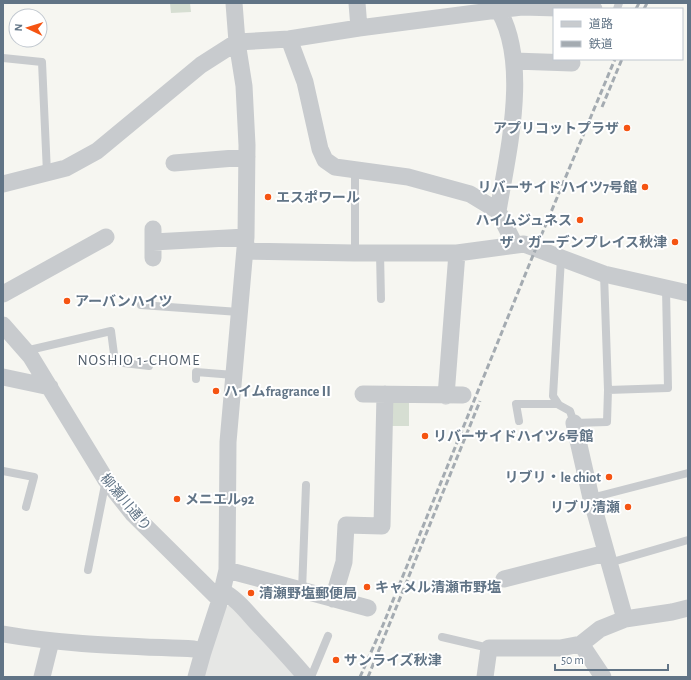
<svg xmlns="http://www.w3.org/2000/svg" width="691" height="680" viewBox="0 0 691 680" font-family="'Alegreya Sans','Noto Sans JP',sans-serif">
	<style>
		.built { fill: #e6e7e5 }
		.green { fill: #d6ded2 }
		.lines { fill: none; stroke-linecap: round; stroke-linejoin: round }
		.service { stroke: #c8cbce; stroke-width: 8 }
		.minor { stroke: #c8cbce; stroke-width: 17 }
		.rail { stroke: #a4abb1; stroke-width: 3; stroke-dasharray: 6 3; stroke-linecap: butt }
		.poi-dot { fill: #f55412; stroke: #fff; stroke-width: 1.5 }
		.labels { text-anchor: middle; stroke-width: 4; stroke-linejoin: round; paint-order: stroke }
		.poi-label { font-size: 14px; font-weight: bold; fill: #617486; stroke: #fff; text-anchor: start }
		.street-label { font-size: 14px; fill: #617486; stroke: #fff }
		.neighbourhood-label { font-size: 15px; letter-spacing: 1px; fill: #505d6a; stroke: #fff }
	</style>
	<rect width="100%" height="100%" fill="#f6f6f1"/>
	<path class="built" d="M 239,603 L 306,677 L 199,677 L 225,607 Z"/>
	<path class="green" d="M 170,3 L 190,3 L 191,12 L 171,13 Z
		M 385,394 L 409,394 L 409,426 L 384,426 Z"/>
	<g class="lines">
		<path class="service" d="M 617,9 L 619,3
			M 3,58 L 42,62 L 47,173
			M 355,253 L 355,171
			M 380,253 L 381,299
			M 561,258 L 553,396 L 559,405 L 570,411 L 574,423 L 607,422 L 608,390 L 604,274
			M 141,305 L 239,312
			M 25,351 L 111,331 L 115,362 L 149,366
			M 196,379 L 196,372 L 234,375
			M 608,390 L 668,388 L 666,289
			M 519,421 L 516,404 L 558,404
			M 3,471 L 34,477 L 26,507
			M 591,498 L 688,473
			M 609,563 L 688,540
			M 88,570 L 106,480
			M 302,591 L 306,485
			M 442,637 L 489,648
			M 311,677 L 328,636"/>
		<path class="minor" d="M 357,3 L 359,28
			M 494,3 C 532,56 508,151 498,211
			M 289,39 L 305,82 L 320,149 L 325,160 L 335,167 L 408,177 L 470,194 L 498,211 L 515,245
			M 514,61 L 572,63
			M 174,163 L 247,157
			M 3,184 L 66,168 L 97,151 L 201,65 L 237,42 L 289,39 L 359,28 L 522,7 L 594,9
			M 153,229 L 153,258
			M 153,242 L 246,237
			M 245,251 L 355,253 L 457,253 L 524,244 L 604,274 L 688,293
			M 3,294 L 106,237
			M 3,325 L 31,357 L 106,480 L 133,514 L 220,600 L 203,652 L 196,677
			M 3,377 L 50,387
			M 363,394 L 463,395
			M 446,396 L 457,253
			M 574,423 L 591,498 L 625,619 L 600,629 L 581,644
			M 227,570 L 368,608
			M 504,579 L 606,553
			M 222,591 C 236,598 246,611 256,622 C 273,640 290,658 306,677
			M 333,599 L 344,562 L 346,525 L 382,526 L 385,394
			M 220,600 L 227,570 L 228,442 L 246,237 L 247,145 L 244,86 L 237,42 L 234,3
			M 625,619 L 672,612 L 688,608
			M 3,634 C 66,645 130,646 194,649 L 203,652
			M 42,677 L 51,641
			M 485,677 L 489,648 L 560,648 L 581,644 L 603,677"/>
		<path class="rail" d="M 636,9 L 639,3
			M 644,9 L 647,3
			M 602,107 L 622,59
			M 360,677 L 383,625 L 536,248 L 615,59
			M 368,677 L 480,401"/>
	</g>
	<g class="poi-dot">
		<circle cx="627" cy="128" r="4"/>
		<circle cx="645" cy="187" r="4"/>
		<circle cx="268" cy="197" r="4"/>
		<circle cx="580" cy="220" r="4"/>
		<circle cx="675" cy="242" r="4"/>
		<circle cx="67" cy="301" r="4"/>
		<circle cx="216" cy="391" r="4"/>
		<circle cx="425" cy="436" r="4"/>
		<circle cx="609" cy="477" r="4"/>
		<circle cx="177" cy="499" r="4"/>
		<circle cx="628" cy="507" r="4"/>
		<circle cx="367" cy="587" r="4"/>
		<circle cx="251" cy="593" r="4"/>
		<circle cx="336" cy="660" r="4"/>
	</g>
	<g class="labels">
		<g class="poi-label">
			<text x="619" y="133" text-anchor="end">アプリコットプラザ</text>
			<text x="637" y="192" text-anchor="end">リバーサイドハイツ7号館</text>
			<text x="276" y="202">エスポワール</text>
			<text x="572" y="225" text-anchor="end">ハイムジュネス</text>
			<text x="667" y="247" text-anchor="end">ザ・ガーデンプレイス秋津</text>
			<text x="75" y="306">アーバンハイツ</text>
			<text x="224" y="396">ハイムfragranceⅡ</text>
			<text x="433" y="441">リバーサイドハイツ6号館</text>
			<text x="601" y="482" text-anchor="end">リブリ・le chiot</text>
			<text x="185" y="504">メニエル92</text>
			<text x="620" y="512" text-anchor="end">リブリ清瀬</text>
			<text x="375" y="592">キャメル清瀬市野塩</text>
			<text x="259" y="598">清瀬野塩郵便局</text>
			<text x="344" y="665">サンライズ秋津</text>
		</g>
		<g class="street-label">
			<text transform="translate(126 502) rotate(50)" y="5">柳瀬川通り</text>
		</g>
		<g class="neighbourhood-label">
			<text x="139" y="365">NOSHIO 1-CHOME</text>
		</g>
	</g>
	<rect width="691" height="680" fill="none" stroke="#617486" stroke-width="8"/>
	<rect x="553" y="8" width="130" height="52" fill="#ffffff" stroke="#c0c7cf"/>
	<rect x="561" y="21" width="20" height="6" fill="#c8cbce" stroke="#c0c7cf"/>
	<text x="589" y="28" font-size="12" fill="#617486">道路</text>
	<rect x="561" y="41" width="20" height="6" fill="#a4abb1" stroke="#c0c7cf"/>
	<text x="589" y="48" font-size="12" fill="#617486">鉄道</text>
	<g transform="translate(28 28) rotate(274)"><circle r="19" fill="#ffffff" stroke="#c0c7cf"/>
	<path d="M0-3L7 15L0 10L-7 15Z" fill="#f55412"/>
	<text y="-6" font-size="11" font-weight="bold" text-anchor="middle" fill="#617486">N</text>
	</g>
	<path d="M555 664v6h113v-6" fill="none" stroke="#617486" stroke-width="2"/>
	<text x="561" y="664" font-size="12" fill="#617486" stroke="#ffffff" stroke-width="3" paint-order="stroke">50 m</text>
</svg>
